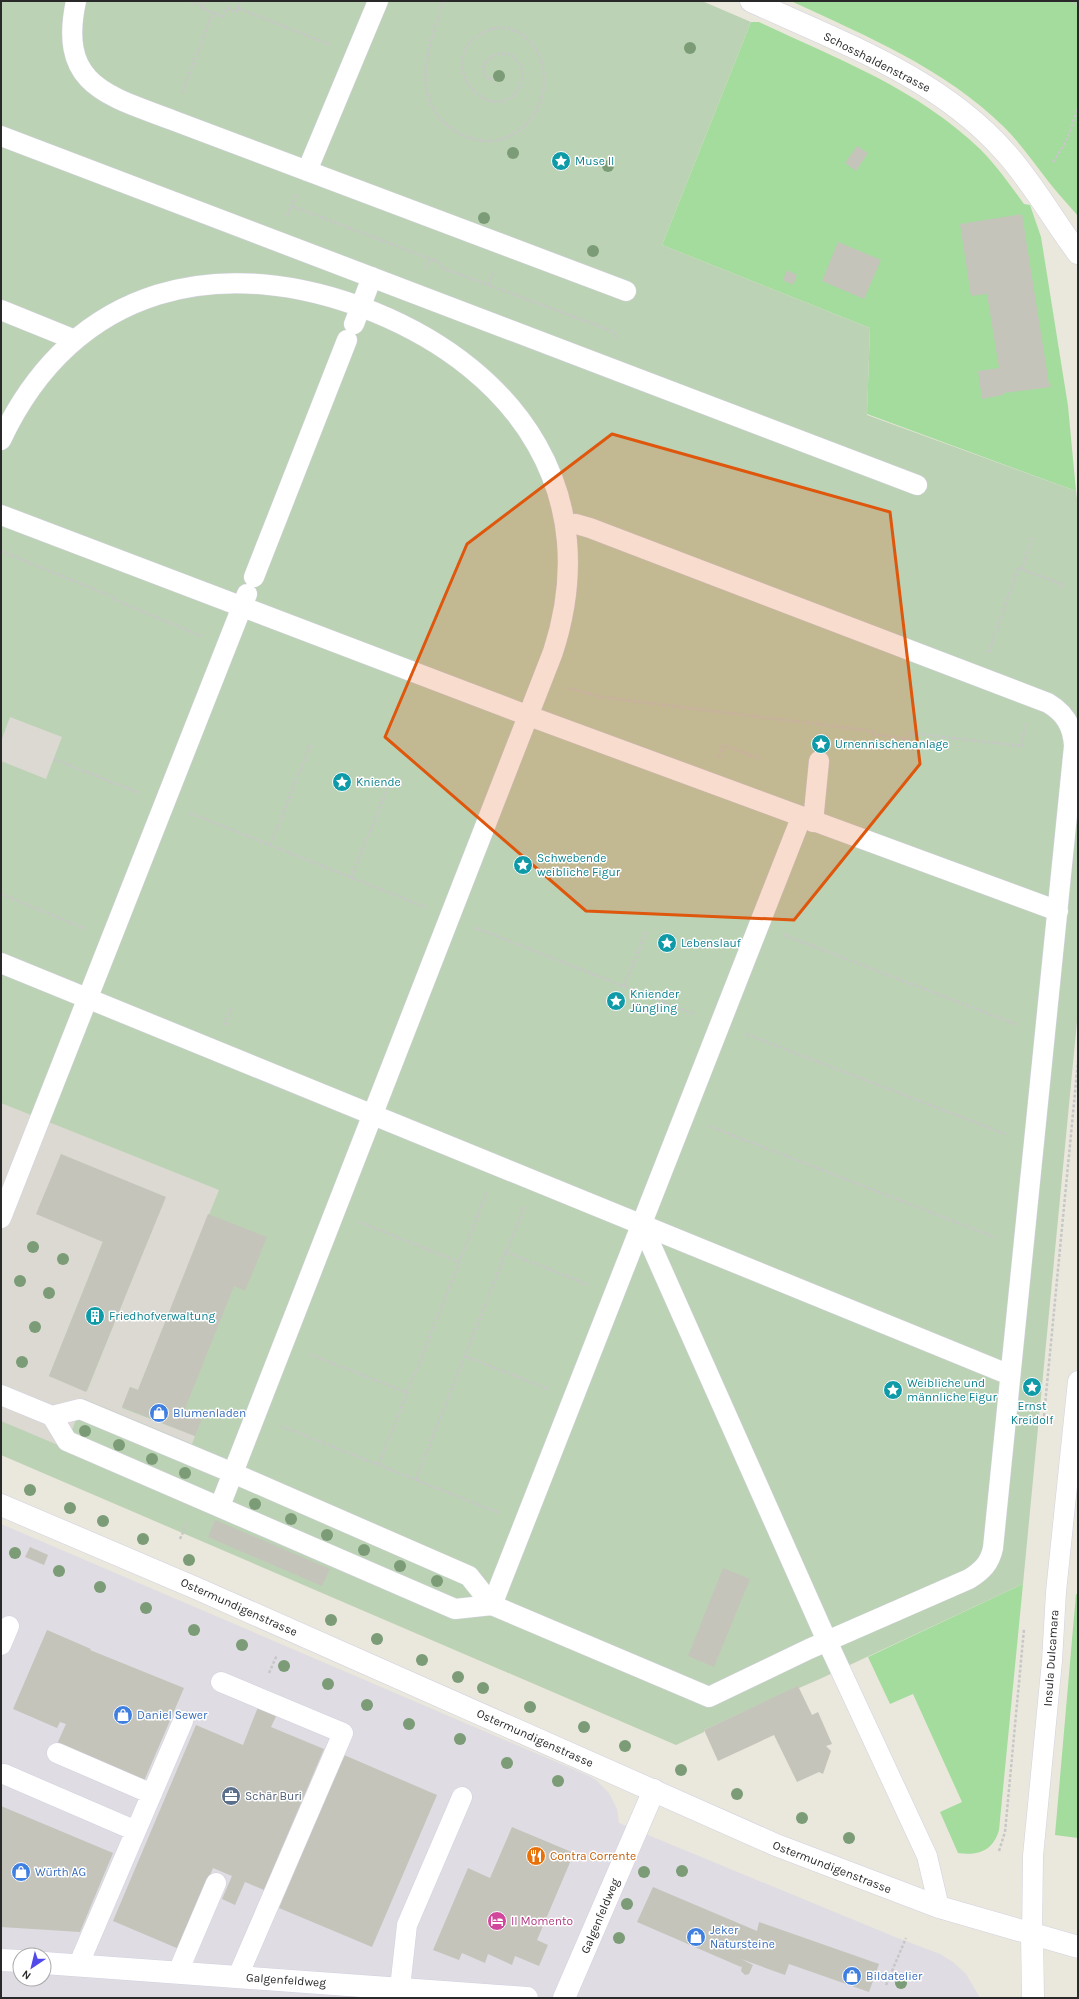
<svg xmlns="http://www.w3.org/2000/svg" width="1079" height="1999" viewBox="0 0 1079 1999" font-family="Karla,sans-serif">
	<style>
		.industrial { fill: #dfdce3; fill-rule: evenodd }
		.green { fill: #a3dc9d }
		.cemetery { fill: #bcd2b4 }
		.plaza { fill: #dbd9d2; fill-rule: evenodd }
		.building { fill: #c5c4bb }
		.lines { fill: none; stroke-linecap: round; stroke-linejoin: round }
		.service-casing { stroke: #d2d1e0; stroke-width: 21 }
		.minor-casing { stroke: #d2d1e0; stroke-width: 23 }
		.secondary-casing { stroke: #d2d1e0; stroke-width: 23 }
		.path { stroke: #c7c7c7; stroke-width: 2.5; stroke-dasharray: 3 2; stroke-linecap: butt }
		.service { stroke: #fff; stroke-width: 20 }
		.minor { stroke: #fff; stroke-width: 22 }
		.secondary { stroke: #fff; stroke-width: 22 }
		.tree { fill: #7b9c76 }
		.marked { fill: #de570d; fill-opacity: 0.2; stroke: #de570d; stroke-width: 3; stroke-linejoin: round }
		.labels { text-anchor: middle; stroke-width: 3; stroke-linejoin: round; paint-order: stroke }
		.street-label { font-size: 12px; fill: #292929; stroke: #fff }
		.culture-label { font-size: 12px; fill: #0d838f; stroke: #fff; text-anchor: start }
		.shop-label { font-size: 12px; fill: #366cbe; stroke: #fff; text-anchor: start }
		.service-label { font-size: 12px; fill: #4e5e75; stroke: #fff; text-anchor: start }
		.food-label { font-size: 12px; fill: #c56008; stroke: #fff; text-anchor: start }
		.hotel-label { font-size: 12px; fill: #b23c85; stroke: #fff; text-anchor: start }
	</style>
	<rect width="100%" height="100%" fill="#eae7dc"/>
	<path class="industrial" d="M 1,1524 L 589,1776 L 596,1780 L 609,1793 L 617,1809 L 619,1823 L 895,1937 L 940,1954 L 953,1962 L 966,1974 L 980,1998 L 1,1998 ZM 20,1955 L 44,1955 L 44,1979 L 20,1979 Z"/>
	<path class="green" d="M 791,1 L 1078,1 L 1078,216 C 1068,204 1057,193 1048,181 C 1034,163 1021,144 1004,127 C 944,68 866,36 791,1 Z
		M 751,22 L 759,22 C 836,58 918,89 980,149 C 997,166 1010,185 1024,204 L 1030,205 L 1041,237 L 1068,406 L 1076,491 L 867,414 L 870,328 L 662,245 Z
		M 1023,1584 L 999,1830 C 993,1851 978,1856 958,1853 L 940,1812 L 962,1802 L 913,1694 L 890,1704 L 868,1657 Z
		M 1076,1594 L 1078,1594 L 1078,1838 L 1055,1835 Z"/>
	<path class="cemetery" d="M 1,1 L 702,1 L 751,22 L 662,245 L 870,328 L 867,415 L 1076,491 L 1078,507 L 1078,1011 L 1023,1584 L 822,1678 L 799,1688 L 798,1687 L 704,1730 L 704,1732 L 676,1745 L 1,1455 Z"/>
	<path class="plaza" d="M 10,717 L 62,737 L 46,779 L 1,761 L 1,741 Z
		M 1,1103 L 219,1190 L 138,1390 L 130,1387 L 122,1408 L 195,1436 L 192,1444 L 84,1399 L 65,1448 L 1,1421 ZM 165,1197 L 87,1391 L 49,1376 L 103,1241 Z"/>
	<path class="building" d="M 857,146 L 868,153 L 856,171 L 845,163 Z
		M 1022,214 L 1049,384 L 1050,383 L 1051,387 L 1003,393 L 1003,395 L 982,399 L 978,371 L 999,368 L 987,294 L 971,296 L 960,224 Z
		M 838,242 L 881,260 L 864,299 L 822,281 Z
		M 787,270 L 797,275 L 793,285 L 783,280 Z
		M 61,1154 L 166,1197 L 86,1392 L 49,1376 L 103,1242 L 36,1214 Z
		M 208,1214 L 267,1237 L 245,1291 L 234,1286 L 185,1409 L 203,1416 L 195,1436 L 122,1407 L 130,1387 L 138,1390 Z
		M 215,1520 L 330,1569 L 322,1586 L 208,1537 Z
		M 30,1547 L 48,1555 L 44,1565 L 25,1557 Z
		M 723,1568 L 750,1579 L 714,1667 L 688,1656 Z
		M 47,1630 L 91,1649 L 90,1650 L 184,1688 L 144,1781 L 57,1744 L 66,1724 L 60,1722 L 57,1728 L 13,1709 Z
		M 798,1686 L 812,1715 L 818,1712 L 832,1744 L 826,1746 L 831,1751 L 823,1774 L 819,1772 L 797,1782 L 774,1735 L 718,1761 L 704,1730 Z
		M 260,1702 L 279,1710 L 271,1727 L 324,1749 L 264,1890 L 245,1882 L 235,1905 L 222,1899 L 232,1876 L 213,1868 L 179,1949 L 113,1921 L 196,1725 L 243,1745 Z
		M 344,1755 L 437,1795 L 372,1947 L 279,1908 Z
		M 1,1806 L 113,1853 L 80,1932 L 1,1927 Z
		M 512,1827 L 574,1853 L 537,1940 L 548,1945 L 539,1966 L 515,1956 L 512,1965 L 488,1954 L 485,1963 L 462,1953 L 459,1960 L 433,1950 L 468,1868 L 490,1878 Z
		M 653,1887 L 757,1931 L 759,1922 L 879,1964 L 869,1992 L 789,1964 L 785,1975 L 741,1959 L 753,1965 L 749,1974 L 745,1975 L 741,1971 L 742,1966 L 741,1967 L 637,1922 Z"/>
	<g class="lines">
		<defs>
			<path id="service" d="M 76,1 C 58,85 106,95 172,120 L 626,291
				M 1,136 L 917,485
				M 307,171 L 378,1
				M 1,310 L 75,340
				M 354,324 L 372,277
				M 1,440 C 74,284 222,251 374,312 C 519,371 604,495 553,652 L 220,1506
				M 1,515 L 529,716 L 1058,911
				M 254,577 L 347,340
				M 813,822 L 819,761
				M 1,963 L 1010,1375
				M 1,1218 L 247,594
				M 642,1225 L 827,1641 L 927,1856 L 939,1907
				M 1,1395 L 52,1416 L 80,1409 L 233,1473 L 469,1576 L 492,1605
				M 52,1416 L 67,1441 L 455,1609 L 492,1605 L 709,1697 L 809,1649 L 969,1579 C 982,1571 990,1563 993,1548 L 1074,746 C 1073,726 1065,713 1048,703 L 590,528 L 576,524 L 566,525
				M 492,1605 L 801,818
				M 1,1645 L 9,1626
				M 221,1682 L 343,1733 L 238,1976
				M 57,1753 L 152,1794
				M 4,1774 L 136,1831
				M 1032,1935 L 1033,1856 L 1052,1661 L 1056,1592 L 1078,1381
				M 78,1966 L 183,1721
				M 178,1972 L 216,1883
				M 400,1988 L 407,1925 L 462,1797"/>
			<path id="minor" d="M 751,1 C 840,42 939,77 1005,152 C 1033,183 1053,220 1078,253
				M 1032,1935 L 1033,1998
				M 1,1960 L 20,1961
				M 44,1963 L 527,1998
				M 564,1998 L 654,1790"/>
			<path id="secondary" d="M 1,1505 L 198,1589 L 776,1845 L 939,1907 L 1078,1947"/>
		</defs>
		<use href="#service" class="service-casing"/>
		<use href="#minor" class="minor-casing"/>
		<use href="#secondary" class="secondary-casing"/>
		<path class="path" d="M 190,1 L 203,6
			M 205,1 L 202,8 L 223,17 L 227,8 L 236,12 L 241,1
			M 444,1 C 429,44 406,102 457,132 C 507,162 557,112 541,60 C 537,46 525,33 510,29 C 500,26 488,29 479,35 C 433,66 493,130 519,88 C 522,82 524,75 521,68 C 511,39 471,60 487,78 L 496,80
			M 1071,1 L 1078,5
			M 238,8 L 331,45
			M 182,93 L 213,12
			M 1053,162 L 1066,142 L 1078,108
			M 292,206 L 441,263 L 440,267 L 612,331 L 617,335 L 616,341
			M 287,216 L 296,195
			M 426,268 L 429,259
			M 488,285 L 494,271
			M 1,551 L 113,597 L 113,599 L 201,636
			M 1022,569 L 1032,538
			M 989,652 L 1018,568 L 1062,584 L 1061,589
			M 569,688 L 601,697 L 872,731 L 872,734 L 908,739 L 909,733 L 1022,746 L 1025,723
			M 1,737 L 2,738
			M 719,757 L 723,745 L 759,758
			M 54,759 L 139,793
			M 190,813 L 425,907
			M 270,845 L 311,744
			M 351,878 L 392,777
			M 1,894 L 86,929
			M 476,928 L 694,1014
			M 784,935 L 1018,1025
			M 624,986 L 646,932
			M 225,1025 L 232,1006
			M 746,1034 L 1008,1135
			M 709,1126 L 997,1238
			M 359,1222 L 459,1262
			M 506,1252 L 589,1285
			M 309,1354 L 408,1393
			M 465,1356 L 548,1389
			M 281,1426 L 499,1513
			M 1043,1426 L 1078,1061
			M 379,1464 L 487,1192
			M 416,1479 L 524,1207
			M 180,1539 L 187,1523
			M 269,1673 L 277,1655
			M 999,1851 L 1005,1832 L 1024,1629
			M 886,1985 L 906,1938"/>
		<use href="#service" class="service"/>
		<use href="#minor" class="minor"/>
		<use href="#secondary" class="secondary"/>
	</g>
	<g class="tree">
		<circle cx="690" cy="48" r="6"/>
		<circle cx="499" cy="76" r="6"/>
		<circle cx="513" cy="153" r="6"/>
		<circle cx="608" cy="166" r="6"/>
		<circle cx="484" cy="218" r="6"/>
		<circle cx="593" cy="251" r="6"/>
		<circle cx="33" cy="1247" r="6"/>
		<circle cx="63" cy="1259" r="6"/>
		<circle cx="20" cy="1281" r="6"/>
		<circle cx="49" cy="1293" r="6"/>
		<circle cx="35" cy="1327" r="6"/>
		<circle cx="22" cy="1362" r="6"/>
		<circle cx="85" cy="1431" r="6"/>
		<circle cx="119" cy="1445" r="6"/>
		<circle cx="152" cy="1459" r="6"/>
		<circle cx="185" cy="1473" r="6"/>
		<circle cx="30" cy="1490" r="6"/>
		<circle cx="255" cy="1504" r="6"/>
		<circle cx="70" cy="1508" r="6"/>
		<circle cx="291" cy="1519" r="6"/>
		<circle cx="103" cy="1521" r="6"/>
		<circle cx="327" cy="1535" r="6"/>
		<circle cx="143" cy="1539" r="6"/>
		<circle cx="364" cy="1550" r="6"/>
		<circle cx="15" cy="1553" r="6"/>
		<circle cx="189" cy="1560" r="6"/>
		<circle cx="400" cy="1566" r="6"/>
		<circle cx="59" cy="1571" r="6"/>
		<circle cx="437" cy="1581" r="6"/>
		<circle cx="100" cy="1587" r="6"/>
		<circle cx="146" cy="1608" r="6"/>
		<circle cx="331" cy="1620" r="6"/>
		<circle cx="194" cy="1630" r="6"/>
		<circle cx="377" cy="1639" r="6"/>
		<circle cx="242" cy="1645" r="6"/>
		<circle cx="422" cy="1660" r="6"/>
		<circle cx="284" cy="1666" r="6"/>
		<circle cx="458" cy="1677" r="6"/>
		<circle cx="328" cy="1684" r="6"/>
		<circle cx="483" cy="1688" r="6"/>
		<circle cx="367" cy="1705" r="6"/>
		<circle cx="530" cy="1707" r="6"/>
		<circle cx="409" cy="1724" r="6"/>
		<circle cx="584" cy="1727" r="6"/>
		<circle cx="460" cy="1739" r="6"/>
		<circle cx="625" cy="1746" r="6"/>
		<circle cx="507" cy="1763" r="6"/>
		<circle cx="681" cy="1770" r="6"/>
		<circle cx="558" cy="1781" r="6"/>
		<circle cx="737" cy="1794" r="6"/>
		<circle cx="802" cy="1818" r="6"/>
		<circle cx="849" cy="1838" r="6"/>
		<circle cx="682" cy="1871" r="6"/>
		<circle cx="644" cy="1872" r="6"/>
		<circle cx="627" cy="1904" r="6"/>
		<circle cx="619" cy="1938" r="6"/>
		<circle cx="901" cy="1983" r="6"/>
	</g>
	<path class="marked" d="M 612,434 L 890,512 L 920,764 L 794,920 L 586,911 L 385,737 L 467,544 Z"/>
	<defs>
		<symbol id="sight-disc" viewBox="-11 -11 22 22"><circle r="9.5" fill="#0f9aa8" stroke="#fff"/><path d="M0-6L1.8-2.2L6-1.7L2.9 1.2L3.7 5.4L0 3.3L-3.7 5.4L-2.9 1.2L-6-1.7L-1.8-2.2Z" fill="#fff"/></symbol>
		<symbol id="building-disc" viewBox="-11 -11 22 22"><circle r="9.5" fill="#0f9aa8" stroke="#fff"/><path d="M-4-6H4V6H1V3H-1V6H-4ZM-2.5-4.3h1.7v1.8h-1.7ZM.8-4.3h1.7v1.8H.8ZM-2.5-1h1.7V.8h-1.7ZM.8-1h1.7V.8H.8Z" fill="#fff"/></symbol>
		<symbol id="shop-disc" viewBox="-11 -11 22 22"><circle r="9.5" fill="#3f7fe0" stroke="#fff"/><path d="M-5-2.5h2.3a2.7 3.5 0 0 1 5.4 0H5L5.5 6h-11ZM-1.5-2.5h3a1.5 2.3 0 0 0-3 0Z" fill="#fff"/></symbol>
		<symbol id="office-disc" viewBox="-11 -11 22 22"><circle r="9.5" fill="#5c6f8a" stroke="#fff"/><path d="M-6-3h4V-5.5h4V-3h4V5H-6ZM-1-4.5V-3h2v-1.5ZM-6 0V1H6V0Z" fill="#fff"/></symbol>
		<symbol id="restaurant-disc" viewBox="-11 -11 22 22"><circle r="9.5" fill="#e8710a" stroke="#fff"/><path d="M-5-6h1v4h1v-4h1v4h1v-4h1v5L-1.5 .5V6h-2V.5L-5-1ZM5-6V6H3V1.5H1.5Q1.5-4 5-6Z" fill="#fff"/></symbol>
		<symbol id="hotel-disc" viewBox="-11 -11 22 22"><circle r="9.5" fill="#d1479c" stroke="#fff"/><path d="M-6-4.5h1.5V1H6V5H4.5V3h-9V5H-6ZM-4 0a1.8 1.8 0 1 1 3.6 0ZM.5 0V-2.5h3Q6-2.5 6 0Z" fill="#fff"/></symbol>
	</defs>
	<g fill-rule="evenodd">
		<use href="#sight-disc" x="550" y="150" width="22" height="22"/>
		<use href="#sight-disc" x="810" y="733" width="22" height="22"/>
		<use href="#sight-disc" x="331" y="771" width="22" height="22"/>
		<use href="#sight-disc" x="512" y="854" width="22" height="22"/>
		<use href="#sight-disc" x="656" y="932" width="22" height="22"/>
		<use href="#sight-disc" x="605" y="990" width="22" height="22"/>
		<use href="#building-disc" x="84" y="1305" width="22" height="22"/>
		<use href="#sight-disc" x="1021" y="1376" width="22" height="22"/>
		<use href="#sight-disc" x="882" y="1379" width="22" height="22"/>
		<use href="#shop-disc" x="148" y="1402" width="22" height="22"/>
		<use href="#shop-disc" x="112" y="1704" width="22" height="22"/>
		<use href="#office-disc" x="220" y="1785" width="22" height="22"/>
		<use href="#restaurant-disc" x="525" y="1845" width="22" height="22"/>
		<use href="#shop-disc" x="10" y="1861" width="22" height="22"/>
		<use href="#hotel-disc" x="486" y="1910" width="22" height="22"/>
		<use href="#shop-disc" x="685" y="1926" width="22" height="22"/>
		<use href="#shop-disc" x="841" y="1965" width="22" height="22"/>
	</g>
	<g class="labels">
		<g class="street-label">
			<text transform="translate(877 62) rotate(27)" y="4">Schosshaldenstrasse</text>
			<text transform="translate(239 1607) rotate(24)" y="4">Ostermundigenstrasse</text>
			<text transform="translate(1051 1658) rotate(-86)" y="4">Insula Dulcamara</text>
			<text transform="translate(535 1738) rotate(24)" y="4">Ostermundigenstrasse</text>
			<text transform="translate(832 1867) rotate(21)" y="4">Ostermundigenstrasse</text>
			<text transform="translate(600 1916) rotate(-67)" y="4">Galgenfeldweg</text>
			<text transform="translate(286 1980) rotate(4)" y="4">Galgenfeldweg</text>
		</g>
		<g class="culture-label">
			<text x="575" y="165">Muse II</text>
			<text x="835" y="748">Urnennischenanlage</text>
			<text x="356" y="786">Kniende</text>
			<text x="537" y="862">Schwebende<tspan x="537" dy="14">weibliche Figur</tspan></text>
			<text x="681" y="947">Lebenslauf</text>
			<text x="630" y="998">Kniender<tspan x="630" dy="14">Jüngling</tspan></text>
			<text x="109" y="1320">Friedhofverwaltung</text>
			<text x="907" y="1387">Weibliche und<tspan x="907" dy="14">männliche Figur</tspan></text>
			<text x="1032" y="1410" text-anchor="middle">Ernst<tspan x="1032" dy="14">Kreidolf</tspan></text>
		</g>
		<g class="shop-label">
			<text x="173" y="1417">Blumenladen</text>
			<text x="137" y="1719">Daniel Sewer</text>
			<text x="35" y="1876">Würth AG</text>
			<text x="710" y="1934">Jeker<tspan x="710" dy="14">Natursteine</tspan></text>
			<text x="866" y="1980">Bildatelier</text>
		</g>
		<g class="service-label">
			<text x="245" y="1800">Schär Buri</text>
		</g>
		<g class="food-label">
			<text x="550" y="1860">Contra Corrente</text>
		</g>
		<g class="hotel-label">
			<text x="511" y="1925">Il Momento</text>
		</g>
	</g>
	<rect width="1079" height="1999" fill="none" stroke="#292929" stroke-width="4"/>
	<g transform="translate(32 1967) rotate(215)"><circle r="19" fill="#ffffff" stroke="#a9a9a9"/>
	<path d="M0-3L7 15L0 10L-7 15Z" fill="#5249ea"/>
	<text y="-6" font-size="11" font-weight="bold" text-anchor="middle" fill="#292929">N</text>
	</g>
</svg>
